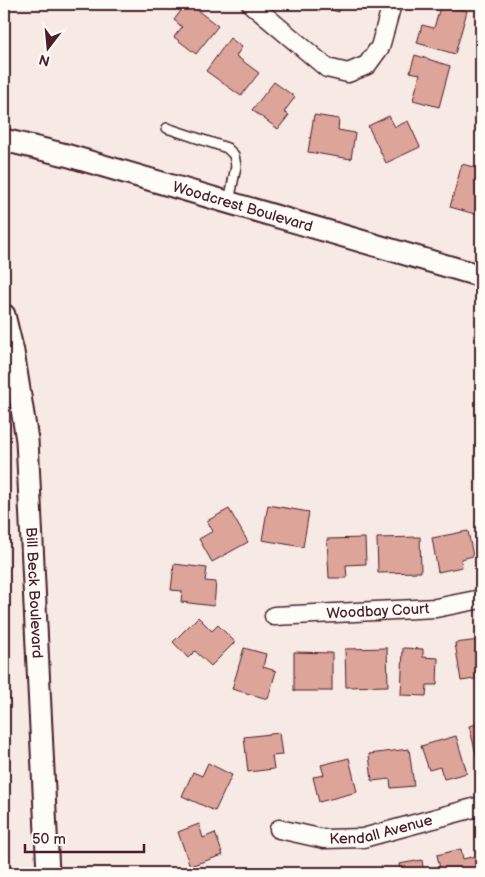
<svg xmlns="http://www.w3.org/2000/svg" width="485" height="877" viewBox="0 0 485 877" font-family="'Balsamiq Sans',sans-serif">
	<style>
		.building { fill: #dda499; stroke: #4a1f2b }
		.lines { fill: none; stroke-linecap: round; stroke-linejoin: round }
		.service-casing { stroke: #4a1f2b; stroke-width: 12 }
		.minor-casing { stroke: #4a1f2b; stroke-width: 21 }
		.tertiary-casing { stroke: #4a1f2b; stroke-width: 25 }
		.service { stroke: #fdfcf7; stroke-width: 9 }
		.minor { stroke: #fdfcf7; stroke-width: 18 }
		.tertiary { stroke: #fdfcf7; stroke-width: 21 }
		.labels { text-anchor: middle; stroke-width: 5; stroke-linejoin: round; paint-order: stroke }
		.street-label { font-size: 15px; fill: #4a1f2b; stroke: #fdfcf7 }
	</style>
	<rect width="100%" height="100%" fill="#f7eae4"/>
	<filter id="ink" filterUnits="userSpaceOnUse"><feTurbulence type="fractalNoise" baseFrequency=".02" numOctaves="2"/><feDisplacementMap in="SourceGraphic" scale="10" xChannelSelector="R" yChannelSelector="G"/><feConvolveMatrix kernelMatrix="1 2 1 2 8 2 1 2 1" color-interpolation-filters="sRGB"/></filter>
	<g filter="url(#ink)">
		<path class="building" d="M 186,4 L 189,4 L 218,26 L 196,54 L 174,37 L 182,27 L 174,20 Z
			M 310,4 L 341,4 L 339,12 Z
			M 441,4 L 467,11 L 455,54 L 417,43 L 422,25 L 434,28 Z
			M 230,38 L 242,47 L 236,56 L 259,73 L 241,96 L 206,71 Z
			M 415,55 L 450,66 L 439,107 L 413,100 L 420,74 L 410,72 Z
			M 274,82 L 295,97 L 284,112 L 289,115 L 278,129 L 252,110 Z
			M 314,115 L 339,119 L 338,130 L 355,133 L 351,159 L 308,152 Z
			M 389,116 L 395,127 L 408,121 L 420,147 L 386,163 L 368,126 Z
			M 462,164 L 481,169 L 481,194 L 475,214 L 450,207 Z
			M 268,505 L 309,512 L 303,547 L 262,540 Z
			M 229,509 L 248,542 L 212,562 L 199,539 L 213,531 L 207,521 Z
			M 468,531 L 473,556 L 461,559 L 462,567 L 438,572 L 432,538 Z
			M 420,537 L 421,572 L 378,573 L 377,538 Z
			M 365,538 L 366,564 L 346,565 L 347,578 L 329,578 L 327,539 Z
			M 174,564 L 207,568 L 205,581 L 216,582 L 214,606 L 181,602 L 182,591 L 171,590 Z
			M 198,617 L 212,631 L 218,625 L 235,642 L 211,666 L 195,651 L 188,658 L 173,642 Z
			M 479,640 L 481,652 L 481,678 L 461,681 L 455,643 Z
			M 244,648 L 266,654 L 263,667 L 276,671 L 268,699 L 232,689 Z
			M 387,648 L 388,686 L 346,687 L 345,649 Z
			M 403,648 L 423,649 L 423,657 L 438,658 L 437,685 L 427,685 L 426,696 L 401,695 Z
			M 294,652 L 332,653 L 332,691 L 294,691 Z
			M 481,723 L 481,768 L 480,769 L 469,726 Z
			M 279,733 L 282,755 L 272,756 L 274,769 L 248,772 L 244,737 Z
			M 456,736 L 467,773 L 444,779 L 440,767 L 429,770 L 421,746 Z
			M 409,749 L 414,786 L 391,788 L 390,779 L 372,781 L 369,754 Z
			M 349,758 L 357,792 L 319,802 L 313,777 L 324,775 L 321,765 Z
			M 208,763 L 232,775 L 215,811 L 182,796 L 193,772 L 202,776 Z
			M 199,824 L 203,838 L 215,833 L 223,855 L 190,866 L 178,832 Z
			M 461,849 L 463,859 L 476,856 L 480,873 L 441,873 L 437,855 Z
			M 422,860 L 424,873 L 400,873 L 399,864 Z"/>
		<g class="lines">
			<defs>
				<path id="service" d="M 167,128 L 227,148 L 234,155 L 236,166 L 229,202"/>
				<g id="minor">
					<path d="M 251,4 L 327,68 L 348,73 L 367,65 L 380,47 L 392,4"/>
					<path id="s1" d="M 274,616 L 436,608 L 481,599"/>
					<path id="s2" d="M 279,829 L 324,839 L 363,838 L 481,806"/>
				</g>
				<g id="tertiary">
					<path id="s3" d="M 4,140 L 66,155 L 481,276"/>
					<path id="s4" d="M 4,315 L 13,352 L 27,440 L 48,873"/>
				</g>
			</defs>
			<use href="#service" class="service-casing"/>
			<use href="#minor" class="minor-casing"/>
			<use href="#tertiary" class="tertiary-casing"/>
			<use href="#service" class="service"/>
			<use href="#minor" class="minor"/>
			<use href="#tertiary" class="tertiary"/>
		</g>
	</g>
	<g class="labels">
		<g class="street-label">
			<text dy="5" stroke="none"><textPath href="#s3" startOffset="248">Woodcrest Boulevard</textPath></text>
			<text dy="5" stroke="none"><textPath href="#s4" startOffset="280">Bill Beck Boulevard</textPath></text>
			<text dy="5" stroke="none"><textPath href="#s1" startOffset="104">Woodbay Court</textPath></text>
			<text dy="5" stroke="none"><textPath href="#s2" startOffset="104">Kendall Avenue</textPath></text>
		</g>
	</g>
	<rect width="485" height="877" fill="none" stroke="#fdfcf7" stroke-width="20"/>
	<rect x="10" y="10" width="465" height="857" fill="none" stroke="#4a1f2b" stroke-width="2" filter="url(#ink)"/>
	<g transform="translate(48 48) rotate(196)" stroke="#fdfcf7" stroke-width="4" paint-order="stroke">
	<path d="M0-4L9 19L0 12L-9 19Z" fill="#4a1f2b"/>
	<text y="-8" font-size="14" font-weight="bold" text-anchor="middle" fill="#4a1f2b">N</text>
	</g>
	<path d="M25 844v8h119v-8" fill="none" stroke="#4a1f2b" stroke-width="2.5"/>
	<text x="32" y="844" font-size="15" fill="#4a1f2b" stroke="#fdfcf7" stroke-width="4" paint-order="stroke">50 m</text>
</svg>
